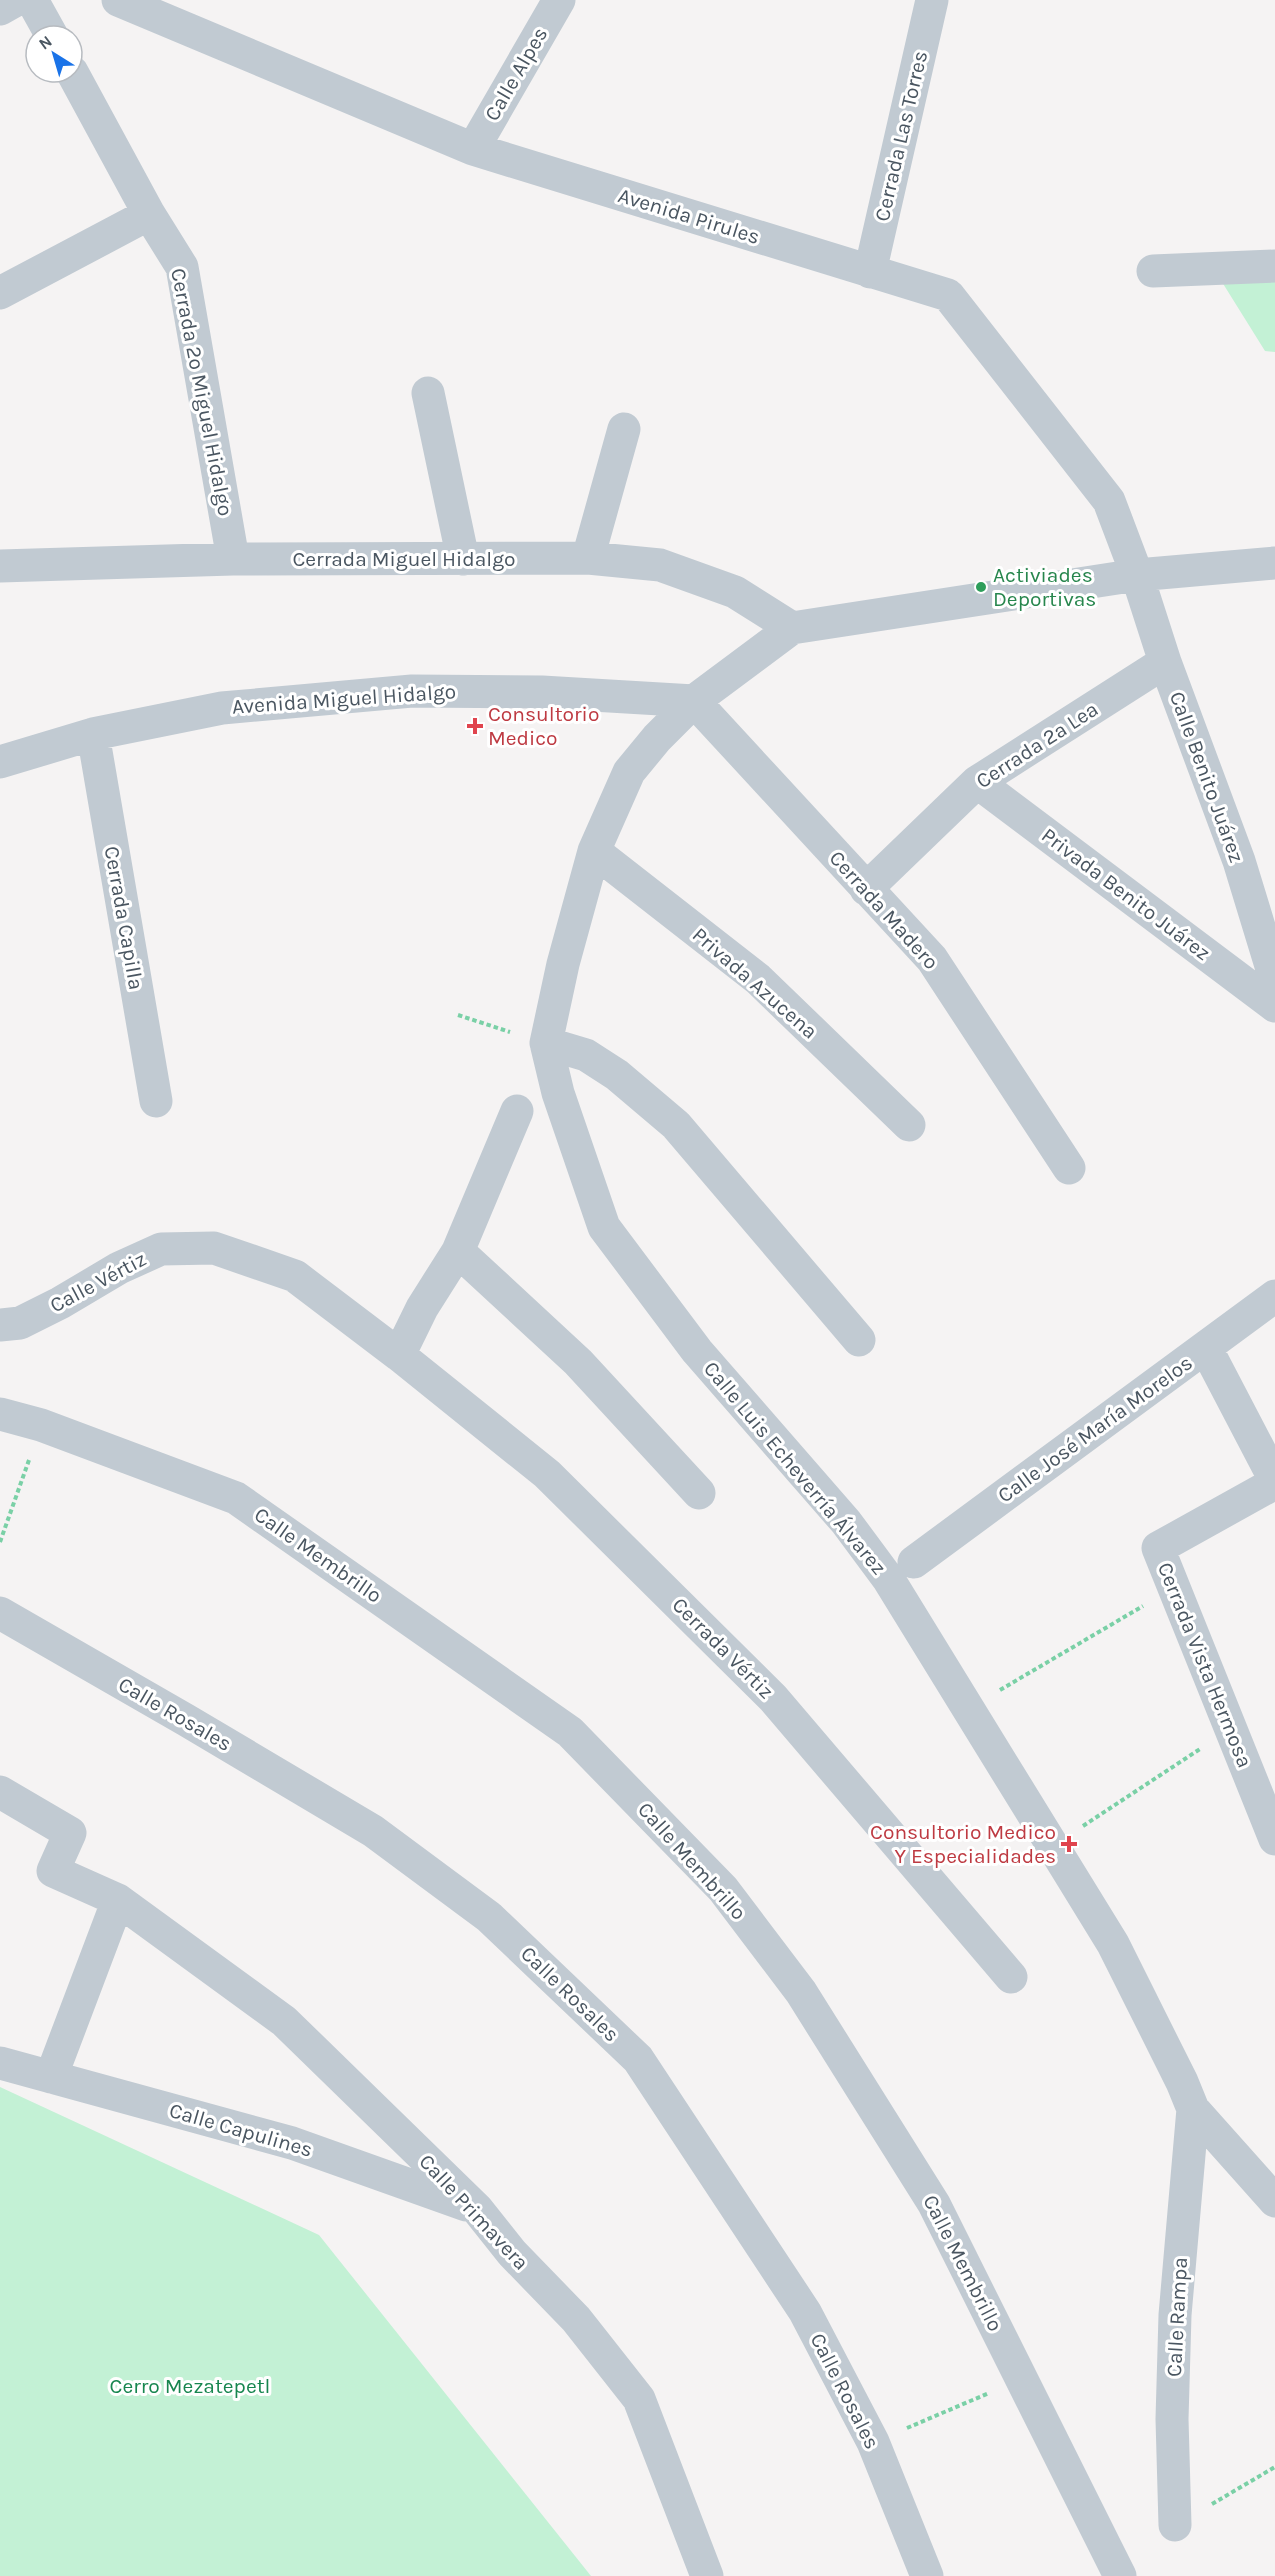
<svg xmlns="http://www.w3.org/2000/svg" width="1275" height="2576" viewBox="0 0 1275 2576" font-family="Karla,sans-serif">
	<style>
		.green { fill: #c3f1d5 }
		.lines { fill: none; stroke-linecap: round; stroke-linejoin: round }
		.path { stroke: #7ad0a6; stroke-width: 4; stroke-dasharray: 4.5 3; stroke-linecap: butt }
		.minor { stroke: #c1cad2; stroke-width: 33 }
		.leisure-dot { fill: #2e9e5b; stroke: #fff; stroke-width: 2 }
		.health-dot { fill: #e0444e; stroke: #fff; stroke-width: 2 }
		.labels { text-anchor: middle; stroke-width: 6; stroke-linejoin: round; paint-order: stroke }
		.street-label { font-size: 21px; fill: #4a5661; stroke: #fff }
		.leisure-label { font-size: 21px; fill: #27864d; stroke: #fff; text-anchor: start }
		.health-label { font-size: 21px; fill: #be3a42; stroke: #fff; text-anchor: start }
		.park-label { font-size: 21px; fill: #17864f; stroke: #fff }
	</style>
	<rect width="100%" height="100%" fill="#f5f3f3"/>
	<path class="green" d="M 1217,274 L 1275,275 L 1275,352 L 1265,351 Z
		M 0,2087 L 319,2235 L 591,2576 L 0,2576 Z"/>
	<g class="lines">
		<path class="path" d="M 458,1015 L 510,1032
			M 0,1542 L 29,1460
			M 1000,1690 L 1143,1606
			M 1083,1826 L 1200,1749
			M 907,2428 L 989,2393
			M 1212,2504 L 1275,2467"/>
		<path class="minor" d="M 32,0 L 52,36
			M 118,0 L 473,149 L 948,295 L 1109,501 L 1137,575 L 1165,662 L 1239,861 L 1275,979
			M 0,9 L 16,0
			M 72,72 L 149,214 L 182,267 L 233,559
			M 473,149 L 559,0
			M 1153,271 L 1275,266
			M 870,272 L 932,0
			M 0,293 L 149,214
			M 428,393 L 463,559
			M 588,558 L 624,429
			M 1275,563 L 1137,575 L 792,628 L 694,701 L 657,738 L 629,772 L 594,851 L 563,964 L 546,1043 L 558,1093 L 604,1227 L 697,1351 L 846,1522 L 889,1580 L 1113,1944 L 1182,2082 L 1193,2109 L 1275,2201
			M 0,566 L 233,559 L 588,558 L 660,565 L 735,592 L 792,628
			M 694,701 L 932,959 L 1069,1168
			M 93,734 L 156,1101
			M 0,762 L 93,734 L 222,708 L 412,691 L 542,692 L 694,701
			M 977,782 L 1275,1006
			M 594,851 L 758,979 L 909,1125
			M 866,889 L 977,782 L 1165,662
			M 546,1043 L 586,1055 L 617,1075 L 676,1125 L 859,1340
			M 458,1251 L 578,1362 L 699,1493
			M 0,1325 L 20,1323 L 60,1303 L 119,1268 L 161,1249 L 214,1248 L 295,1276 L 399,1355 L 547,1474 L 773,1698 L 1011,1977
			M 1206,1348 L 1275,1480
			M 399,1355 L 422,1308 L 458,1251 L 517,1111
			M 0,1414 L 41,1425 L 236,1498 L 570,1732 L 723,1889 L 801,1992 L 934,2204 L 1120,2576
			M 1275,1483 L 1158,1548 L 1275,1839
			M 914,1562 L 1275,1296
			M 0,1613 L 186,1720 L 373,1831 L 489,1917 L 638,2059 L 805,2312 L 873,2442 L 927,2576
			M 0,1792 L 70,1833 L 53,1871 L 118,1900 L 284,2021 L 477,2209 L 512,2253 L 576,2319 L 639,2399 L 707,2576
			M 0,2063 L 292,2143 L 466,2205
			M 51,2077 L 118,1900
			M 1175,2525 L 1172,2419 L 1175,2315 L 1193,2109"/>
	</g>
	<circle class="leisure-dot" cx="981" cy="587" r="6"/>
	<g class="health-dot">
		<path d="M472 717h6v6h6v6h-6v6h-6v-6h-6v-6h6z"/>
		<path d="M1066 1835h6v6h6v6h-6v6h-6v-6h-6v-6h6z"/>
	</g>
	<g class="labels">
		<g class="street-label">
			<text transform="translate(516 74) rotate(-60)" y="7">Calle Alpes</text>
			<text transform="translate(901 136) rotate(-77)" y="7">Cerrada Las Torres</text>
			<text transform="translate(689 216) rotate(17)" y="7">Avenida Pirules</text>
			<text transform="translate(202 392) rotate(79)" y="7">Cerrada 2º Miguel Hidalgo</text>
			<text x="404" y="566">Cerrada Miguel Hidalgo</text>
			<text transform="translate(344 699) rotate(-4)" y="7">Avenida Miguel Hidalgo</text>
			<text transform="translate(1037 745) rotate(-33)" y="7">Cerrada 2ª Lea</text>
			<text transform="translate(1207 777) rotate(70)" y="7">Calle Benito Juárez</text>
			<text transform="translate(1126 894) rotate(37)" y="7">Privada Benito Juárez</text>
			<text transform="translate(884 910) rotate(48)" y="7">Cerrada Madero</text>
			<text transform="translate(124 918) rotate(80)" y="7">Cerrada Capilla</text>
			<text transform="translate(755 983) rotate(41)" y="7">Privada Azucena</text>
			<text transform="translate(98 1282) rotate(-28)" y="7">Calle Vértiz</text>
			<text transform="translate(1095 1429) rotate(-36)" y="7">Calle José María Morelos</text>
			<text transform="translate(795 1468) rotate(50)" y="7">Calle Luis Echeverría Álvarez</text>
			<text transform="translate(318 1555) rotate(35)" y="7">Calle Membrillo</text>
			<text transform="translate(723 1648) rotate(45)" y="7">Cerrada Vértiz</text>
			<text transform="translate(1205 1665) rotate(68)" y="7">Cerrada Vista Hermosa</text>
			<text transform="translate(175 1714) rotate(30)" y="7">Calle Rosales</text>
			<text transform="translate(692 1861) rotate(48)" y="7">Calle Membrillo</text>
			<text transform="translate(570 1994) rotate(44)" y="7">Calle Rosales</text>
			<text transform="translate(241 2130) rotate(16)" y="7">Calle Capulines</text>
			<text transform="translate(474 2212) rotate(47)" y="7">Calle Primavera</text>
			<text transform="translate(963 2263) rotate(63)" y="7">Calle Membrillo</text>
			<text transform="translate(1177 2317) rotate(-87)" y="7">Calle Rampa</text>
			<text transform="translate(845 2391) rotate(63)" y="7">Calle Rosales</text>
		</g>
		<g class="leisure-label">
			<text x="993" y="582">Activiades<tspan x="993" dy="24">Deportivas</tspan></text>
		</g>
		<g class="health-label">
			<text x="488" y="721">Consultorio<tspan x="488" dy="24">Medico</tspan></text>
			<text x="1056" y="1839" text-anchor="end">Consultorio Medico<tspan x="1056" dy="24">Y Especialidades</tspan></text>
		</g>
		<g class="park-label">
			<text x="190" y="2393">Cerro Mezatepetl</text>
		</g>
	</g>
	<g transform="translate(54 54) rotate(323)"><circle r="28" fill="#ffffff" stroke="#b7bbc0" stroke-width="1.5"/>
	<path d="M0-4.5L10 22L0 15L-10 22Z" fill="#1a73e8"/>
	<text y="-9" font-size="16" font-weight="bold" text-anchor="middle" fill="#4a5661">N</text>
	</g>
</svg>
